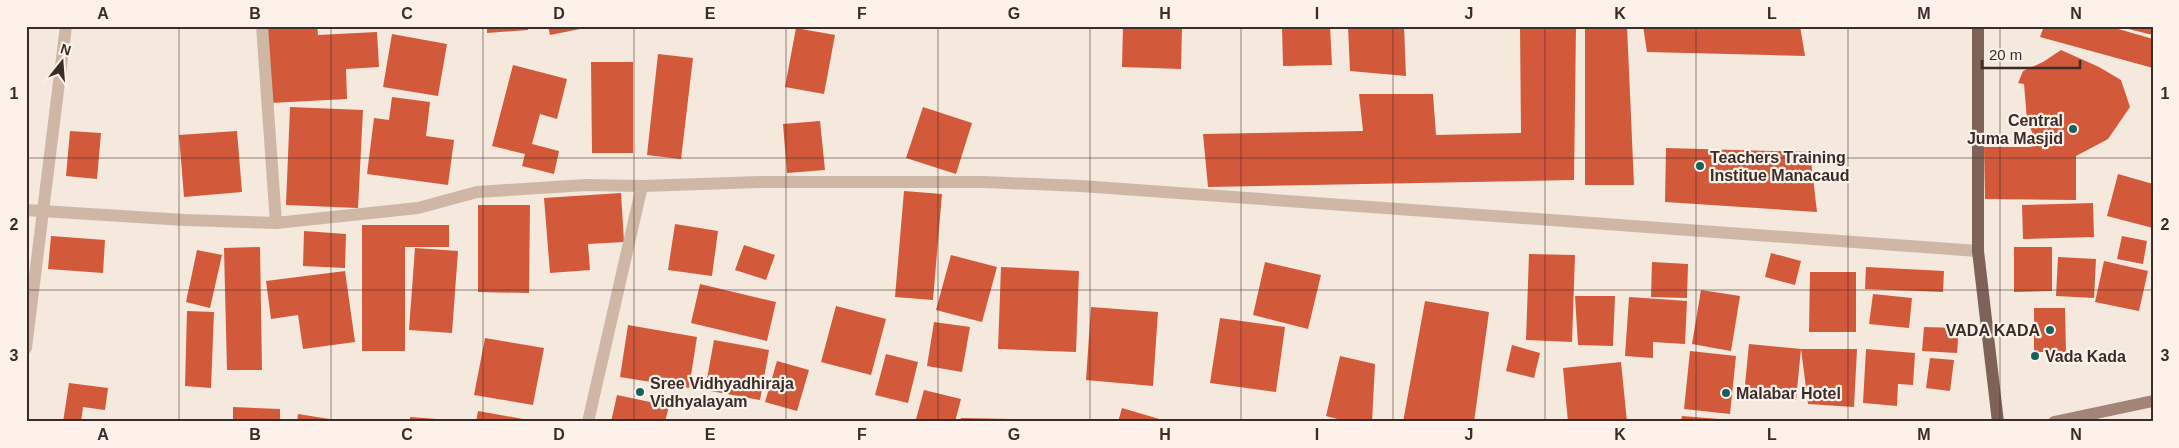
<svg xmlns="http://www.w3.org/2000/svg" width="2179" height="448" viewBox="0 0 2179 448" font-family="Arial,sans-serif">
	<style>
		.building { fill: #d3593b }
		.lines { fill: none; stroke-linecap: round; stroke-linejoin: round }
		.street { stroke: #cfb7a6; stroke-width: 12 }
		.secondary { stroke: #a38577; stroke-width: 12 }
		.primary { stroke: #7d6257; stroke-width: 12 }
		.grid { fill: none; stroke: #3a2c28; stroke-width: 1; stroke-opacity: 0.55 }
		.poi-dot { fill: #185f60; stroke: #fcf2e9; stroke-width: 2 }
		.labels { text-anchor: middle; stroke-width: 4.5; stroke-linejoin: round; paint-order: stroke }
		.poi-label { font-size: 16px; font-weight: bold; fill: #3a2c28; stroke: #fcf2e9; text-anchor: start }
		.neatline { fill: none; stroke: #3a2c28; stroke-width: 2 }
		.grid-label { font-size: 16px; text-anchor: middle; font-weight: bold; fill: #3a2c28 }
	</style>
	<rect width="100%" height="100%" fill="#f5e8dc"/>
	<path class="building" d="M 266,26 L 317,26 L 318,35 L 377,32 L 379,67 L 346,69 L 347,99 L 270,103 Z
		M 487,26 L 528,26 L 528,30 L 487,33 Z
		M 548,26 L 584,26 L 585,28 L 550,35 Z
		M 1123,26 L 1182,26 L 1181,69 L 1122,67 Z
		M 1282,26 L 1330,26 L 1332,65 L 1283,66 Z
		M 1348,26 L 1404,26 L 1406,76 L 1350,71 Z
		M 1520,26 L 1576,26 L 1574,180 L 1208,187 L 1203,134 L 1363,131 L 1359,94 L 1433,94 L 1436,135 L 1521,133 Z
		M 1585,26 L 1627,26 L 1634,185 L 1585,185 Z
		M 1643,26 L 1800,26 L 1805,56 L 1647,52 Z
		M 2044,26 L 2108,26 L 2153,39 L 2153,68 L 2040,37 Z
		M 2120,26 L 2153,26 L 2153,35 L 2120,27 Z
		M 796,28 L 835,35 L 824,94 L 785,87 Z
		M 392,34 L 447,44 L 438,96 L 383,87 Z
		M 2061,50 L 2099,67 L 2121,80 L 2130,107 L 2108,139 L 2076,156 L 2076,200 L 1985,199 L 1984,147 L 2029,147 L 2047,144 L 2034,137 L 2027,120 L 2024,84 L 2018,83 L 2023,71 L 2043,62 Z
		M 658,54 L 693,58 L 681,159 L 647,155 Z
		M 591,62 L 633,62 L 633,153 L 592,153 Z
		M 513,65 L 567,79 L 557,119 L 540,114 L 532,144 L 559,151 L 554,174 L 522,166 L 525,154 L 492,146 Z
		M 392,97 L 430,102 L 426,136 L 454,140 L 448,185 L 367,174 L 374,118 L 389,120 Z
		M 290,107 L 363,110 L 358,208 L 286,205 Z
		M 923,107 L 972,123 L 956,174 L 906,158 Z
		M 820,121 L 825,170 L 787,173 L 783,124 Z
		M 70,131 L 101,133 L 97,179 L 66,176 Z
		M 237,131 L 242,192 L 184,197 L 179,135 Z
		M 1666,148 L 1810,152 L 1817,212 L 1665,202 Z
		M 2118,174 L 2153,184 L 2153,228 L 2107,216 Z
		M 904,191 L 942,194 L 933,300 L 895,297 Z
		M 621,193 L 624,242 L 588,244 L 590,270 L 550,273 L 544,198 Z
		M 2093,203 L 2094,237 L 2023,239 L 2022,205 Z
		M 478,205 L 530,205 L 529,293 L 478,292 Z
		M 675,224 L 718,231 L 712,276 L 668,270 Z
		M 362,225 L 449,225 L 449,247 L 405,247 L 405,351 L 362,351 Z
		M 304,231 L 346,234 L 345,268 L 303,266 Z
		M 51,236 L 105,240 L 103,273 L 48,269 Z
		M 2122,236 L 2147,241 L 2143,264 L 2117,259 Z
		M 744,245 L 775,255 L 766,280 L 735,270 Z
		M 260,247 L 262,370 L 227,370 L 224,248 Z
		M 2014,247 L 2052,247 L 2052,291 L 2014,292 Z
		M 415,248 L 458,251 L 452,333 L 409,330 Z
		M 197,250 L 222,255 L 210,308 L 186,302 Z
		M 1771,253 L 1801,261 L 1795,285 L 1765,277 Z
		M 1529,254 L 1575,255 L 1572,342 L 1526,340 Z
		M 951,255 L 997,267 L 982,322 L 936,310 Z
		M 2058,257 L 2096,259 L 2094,298 L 2056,296 Z
		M 2104,261 L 2148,271 L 2139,311 L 2095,302 Z
		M 1265,262 L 1321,275 L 1308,329 L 1253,315 Z
		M 1652,262 L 1688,264 L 1687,298 L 1651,297 Z
		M 1001,267 L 1079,271 L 1076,352 L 998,349 Z
		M 1866,267 L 1944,271 L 1943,292 L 1865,289 Z
		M 345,271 L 355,342 L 303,349 L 298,315 L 271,319 L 266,281 Z
		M 1810,272 L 1856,272 L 1856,332 L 1809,332 Z
		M 700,284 L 776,302 L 767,341 L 691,323 Z
		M 1701,290 L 1740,296 L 1731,351 L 1692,344 Z
		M 1873,294 L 1912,298 L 1909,328 L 1869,324 Z
		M 1575,296 L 1615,296 L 1613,346 L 1578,345 Z
		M 1629,297 L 1687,301 L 1685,344 L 1653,342 L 1653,358 L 1625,356 Z
		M 1425,301 L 1489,312 L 1474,422 L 1403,422 Z
		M 836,306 L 886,319 L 871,375 L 821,362 Z
		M 1091,307 L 1158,312 L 1153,386 L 1086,380 Z
		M 2034,308 L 2065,308 L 2066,352 L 2034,352 Z
		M 187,311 L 214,312 L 211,388 L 185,386 Z
		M 1220,318 L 1285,327 L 1276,392 L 1210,383 Z
		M 934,322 L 970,327 L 962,372 L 927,366 Z
		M 628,325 L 697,337 L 689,388 L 620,377 Z
		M 1924,327 L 1959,328 L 1957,353 L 1922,351 Z
		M 485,338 L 544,348 L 533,405 L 474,395 Z
		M 714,340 L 769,350 L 760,400 L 705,390 Z
		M 1749,344 L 1801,349 L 1857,349 L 1854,407 L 1808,404 L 1801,349 L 1796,400 L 1744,395 Z
		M 1512,345 L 1540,353 L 1534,378 L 1506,371 Z
		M 1866,349 L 1915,353 L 1913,385 L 1898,384 L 1897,406 L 1863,403 Z
		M 1690,351 L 1736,356 L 1730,414 L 1684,409 Z
		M 886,354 L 918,362 L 908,403 L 875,395 Z
		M 1340,356 L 1375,364 L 1372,422 L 1349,422 L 1326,416 Z
		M 1930,358 L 1954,360 L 1950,391 L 1926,388 Z
		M 777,361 L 809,370 L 797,411 L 765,402 Z
		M 1621,362 L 1627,422 L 1568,422 L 1563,368 Z
		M 69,383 L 108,388 L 105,410 L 83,407 L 81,422 L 63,422 Z
		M 924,390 L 961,399 L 955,422 L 926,422 L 916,419 Z
		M 617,395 L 669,406 L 665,422 L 611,422 Z
		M 233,407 L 280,409 L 280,422 L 233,422 Z
		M 1122,408 L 1166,421 L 1166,422 L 1118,422 Z
		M 478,411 L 534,421 L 534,422 L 476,422 Z
		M 298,414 L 342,421 L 342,422 L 297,422 Z
		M 1682,416 L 1731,420 L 1731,422 L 1681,422 Z
		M 410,417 L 450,420 L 450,422 L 410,422 Z
		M 961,418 L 1011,419 L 1011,422 L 960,422 Z"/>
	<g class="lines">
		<path class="street" d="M 262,26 L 276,223
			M 26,210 L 185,220 L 276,223 L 418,208 L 477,192 L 586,185 L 642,186 L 759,182 L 984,182 L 1081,186 L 1978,251
			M 26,348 L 66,26
			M 588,422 L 642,186"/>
		<path class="secondary" d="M 2054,422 L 2153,401"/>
		<path class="primary" d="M 1978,26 L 1978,251 L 1998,422"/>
	</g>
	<path class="grid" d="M 179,26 L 179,422M 331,26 L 331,422M 483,26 L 483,422M 634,26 L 634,422M 786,26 L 786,422M 938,26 L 938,422M 1090,26 L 1090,422M 1241,26 L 1241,422M 1393,26 L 1393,422M 1545,26 L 1545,422M 1696,26 L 1696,422M 1848,26 L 1848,422M 2000,26 L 2000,422M 26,158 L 2153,158M 26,290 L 2153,290"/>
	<g class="poi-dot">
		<circle cx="2073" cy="129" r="5"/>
		<circle cx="1700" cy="166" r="5"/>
		<circle cx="2050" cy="330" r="5"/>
		<circle cx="2035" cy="356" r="5"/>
		<circle cx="640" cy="392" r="5"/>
		<circle cx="1726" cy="393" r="5"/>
	</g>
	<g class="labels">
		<g class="poi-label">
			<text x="2063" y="126" text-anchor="end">Central<tspan x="2063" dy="18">Juma Masjid</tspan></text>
			<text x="1710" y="163">Teachers Training<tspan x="1710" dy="18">Institue Manacaud</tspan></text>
			<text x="2040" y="336" text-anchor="end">VADA KADA</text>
			<text x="2045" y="362">Vada Kada</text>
			<text x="650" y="389">Sree Vidhyadhiraja<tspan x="650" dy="18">Vidhyalayam</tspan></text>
			<text x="1736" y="399">Malabar Hotel</text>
		</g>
	</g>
	<rect width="2179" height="448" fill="none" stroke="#fcf2e9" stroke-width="55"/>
	<g transform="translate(62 62) rotate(17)" stroke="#fcf2e9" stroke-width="4" paint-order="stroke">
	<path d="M0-4L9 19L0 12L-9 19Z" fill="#3a2c28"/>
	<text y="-8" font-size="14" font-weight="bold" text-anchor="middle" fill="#3a2c28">N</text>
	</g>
	<path d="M1982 60v8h98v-8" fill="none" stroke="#3a2c28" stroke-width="2.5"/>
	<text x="1989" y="60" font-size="15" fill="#3a2c28" stroke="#fcf2e9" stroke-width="4" paint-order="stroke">20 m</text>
	<rect x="28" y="28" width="2124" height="392" class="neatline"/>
	<g class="grid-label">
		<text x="103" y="19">A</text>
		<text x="255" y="19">B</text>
		<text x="407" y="19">C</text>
		<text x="559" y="19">D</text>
		<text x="710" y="19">E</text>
		<text x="862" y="19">F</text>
		<text x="1014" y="19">G</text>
		<text x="1165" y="19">H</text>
		<text x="1317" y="19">I</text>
		<text x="1469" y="19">J</text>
		<text x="1620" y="19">K</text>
		<text x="1772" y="19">L</text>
		<text x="1924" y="19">M</text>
		<text x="2076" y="19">N</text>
		<text x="14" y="99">1</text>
		<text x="2165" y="99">1</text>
		<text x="14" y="230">2</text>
		<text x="2165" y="230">2</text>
		<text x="14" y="361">3</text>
		<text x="2165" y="361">3</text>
		<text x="103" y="440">A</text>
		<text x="255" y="440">B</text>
		<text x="407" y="440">C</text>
		<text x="559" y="440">D</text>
		<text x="710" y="440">E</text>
		<text x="862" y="440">F</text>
		<text x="1014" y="440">G</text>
		<text x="1165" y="440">H</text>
		<text x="1317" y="440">I</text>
		<text x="1469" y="440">J</text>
		<text x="1620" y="440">K</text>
		<text x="1772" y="440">L</text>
		<text x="1924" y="440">M</text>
		<text x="2076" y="440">N</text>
	</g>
</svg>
